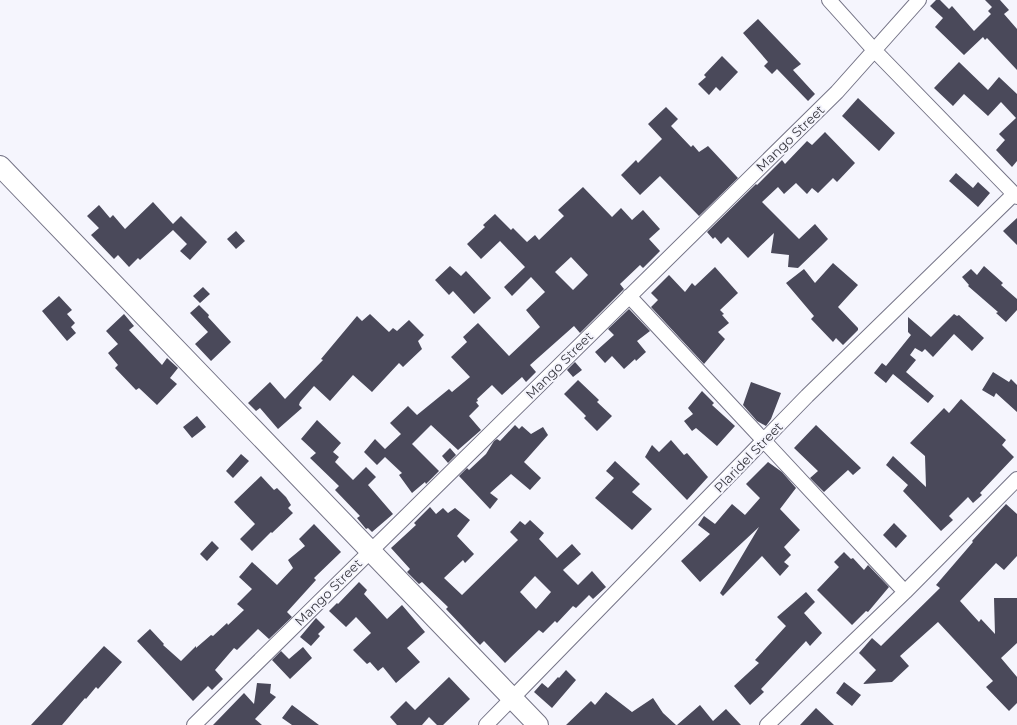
<svg xmlns="http://www.w3.org/2000/svg" width="1017" height="725" viewBox="0 0 1017 725" font-family="Montserrat,sans-serif">
	<style>
		.building { fill: #4a495a; fill-rule: evenodd }
		.lines { fill: none; stroke-linecap: round; stroke-linejoin: round }
		.minor-casing { stroke: #747386; stroke-width: 16 }
		.secondary-casing { stroke: #747386; stroke-width: 22 }
		.minor { stroke: #fff; stroke-width: 14 }
		.secondary { stroke: #fff; stroke-width: 20 }
		.labels { text-anchor: middle; stroke-width: 4; stroke-linejoin: round; paint-order: stroke }
		.street-label { font-size: 13px; fill: #37373f; stroke: #f5f5fd }
	</style>
	<rect width="100%" height="100%" fill="#f5f5fd"/>
	<path class="building" d="M 936,0 L 940,0 L 949,9 L 952,6 L 974,31 L 991,14 L 988,11 L 992,7 L 985,0 L 1000,0 L 1009,10 L 1004,14 L 1017,29 L 1017,70 L 987,38 L 985,40 L 983,37 L 964,55 L 935,27 L 943,18 L 930,6 Z
		M 758,19 L 801,64 L 793,70 L 815,94 L 808,101 L 777,69 L 772,74 L 764,66 L 768,62 L 743,33 Z
		M 722,56 L 738,72 L 720,91 L 716,87 L 709,95 L 698,84 L 706,77 L 704,75 Z
		M 959,62 L 988,90 L 999,77 L 1017,94 L 1017,161 L 1012,167 L 996,150 L 1005,140 L 999,134 L 1016,118 L 1001,102 L 988,116 L 964,94 L 953,106 L 934,88 Z
		M 858,98 L 895,133 L 879,151 L 842,116 Z
		M 666,107 L 678,119 L 671,126 L 691,147 L 693,145 L 699,152 L 708,146 L 738,178 L 699,216 L 660,176 L 640,195 L 621,175 L 636,160 L 638,163 L 662,139 L 648,124 Z
		M 825,132 L 855,163 L 837,182 L 833,178 L 818,193 L 812,188 L 807,194 L 796,183 L 784,194 L 778,187 L 762,202 L 799,239 L 815,224 L 828,239 L 821,246 L 798,268 L 788,267 L 789,255 L 771,253 L 774,233 L 748,258 L 728,237 L 721,244 L 715,237 L 713,239 L 707,232 L 756,184 L 757,185 L 782,160 L 785,164 L 807,141 L 812,145 Z
		M 956,173 L 973,188 L 978,182 L 990,193 L 978,207 L 949,181 Z
		M 583,187 L 612,217 L 621,208 L 632,220 L 643,210 L 660,229 L 649,239 L 660,251 L 643,268 L 640,265 L 620,284 L 624,289 L 580,333 L 574,326 L 530,365 L 536,372 L 526,382 L 522,377 L 502,395 L 492,385 L 477,399 L 478,401 L 476,402 L 479,406 L 469,416 L 481,430 L 458,450 L 431,425 L 412,444 L 439,471 L 426,484 L 425,482 L 412,493 L 399,475 L 402,473 L 385,457 L 377,465 L 364,452 L 375,439 L 385,449 L 401,434 L 390,423 L 408,406 L 417,415 L 449,389 L 452,392 L 470,377 L 451,357 L 467,342 L 463,337 L 478,323 L 509,356 L 540,327 L 526,310 L 545,292 L 531,277 L 512,296 L 504,287 L 525,267 L 500,241 L 481,259 L 467,244 L 485,227 L 483,225 L 495,214 L 511,230 L 513,228 L 527,242 L 535,235 L 539,240 L 564,216 L 558,210 ZM 571,257 L 588,275 L 573,290 L 555,272 Z
		M 153,202 L 173,224 L 181,216 L 207,242 L 190,260 L 180,251 L 187,244 L 173,230 L 140,260 L 138,258 L 129,267 L 118,255 L 114,259 L 91,235 L 99,228 L 87,216 L 99,205 L 110,218 L 113,215 L 125,229 Z
		M 1017,218 L 1017,245 L 1003,231 Z
		M 236,231 L 245,241 L 236,249 L 227,239 Z
		M 833,263 L 858,285 L 838,307 L 858,328 L 858,330 L 843,345 L 836,338 L 833,342 L 811,319 L 814,316 L 786,283 L 804,269 L 815,283 Z
		M 450,266 L 461,276 L 466,271 L 491,298 L 474,314 L 453,291 L 449,295 L 435,280 Z
		M 984,266 L 1003,283 L 1001,285 L 1017,299 L 1017,310 L 1006,322 L 996,313 L 998,312 L 968,286 L 969,285 L 962,277 L 971,269 L 977,275 Z
		M 715,267 L 738,293 L 720,310 L 724,314 L 722,315 L 729,323 L 718,332 L 725,339 L 704,364 L 651,307 L 658,300 L 651,293 L 669,275 L 685,292 L 692,283 L 695,286 Z
		M 203,287 L 210,294 L 200,303 L 193,296 Z
		M 59,296 L 72,310 L 67,314 L 75,323 L 71,327 L 76,333 L 67,341 L 42,311 Z
		M 199,305 L 209,315 L 208,317 L 231,342 L 211,361 L 195,344 L 208,332 L 190,313 Z
		M 629,309 L 650,331 L 637,341 L 646,352 L 636,361 L 635,359 L 624,369 L 612,356 L 605,363 L 595,352 L 614,335 L 608,329 Z
		M 124,314 L 134,326 L 129,330 L 162,365 L 167,358 L 178,368 L 170,378 L 177,384 L 157,405 L 139,388 L 136,390 L 115,368 L 118,365 L 108,353 L 118,344 L 106,331 Z
		M 370,314 L 389,332 L 393,328 L 397,331 L 409,320 L 424,335 L 418,341 L 422,349 L 403,367 L 399,363 L 372,392 L 353,375 L 330,401 L 314,386 L 300,402 L 299,405 L 302,408 L 278,429 L 260,408 L 256,411 L 248,403 L 270,382 L 285,399 L 323,360 L 321,359 L 357,316 L 362,321 Z
		M 954,314 L 957,316 L 959,315 L 984,338 L 972,351 L 954,334 L 933,357 L 925,349 L 922,352 L 915,348 L 910,355 L 916,360 L 906,372 L 934,396 L 928,403 L 893,374 L 886,383 L 874,373 L 882,363 L 886,366 L 911,335 L 908,332 L 908,317 L 931,337 Z
		M 575,362 L 582,370 L 573,377 L 567,370 Z
		M 993,372 L 1009,382 L 1011,379 L 1017,385 L 1017,412 L 996,393 L 994,397 L 982,390 Z
		M 578,380 L 599,400 L 597,402 L 612,416 L 597,431 L 584,418 L 586,416 L 564,394 Z
		M 751,382 L 781,393 L 771,419 L 766,426 L 757,421 L 743,405 Z
		M 702,391 L 714,403 L 712,405 L 735,426 L 717,446 L 696,428 L 692,431 L 684,421 L 693,414 L 688,408 Z
		M 961,399 L 1006,440 L 1002,445 L 1014,457 L 980,493 L 982,495 L 973,503 L 968,497 L 949,516 L 953,520 L 941,531 L 903,491 L 908,485 L 886,465 L 893,456 L 926,487 L 925,456 L 910,443 L 944,408 L 949,413 Z
		M 197,416 L 206,427 L 192,438 L 183,427 Z
		M 317,420 L 341,443 L 333,452 L 339,457 L 335,462 L 353,480 L 366,467 L 376,477 L 368,485 L 393,514 L 372,532 L 368,528 L 366,529 L 357,518 L 360,516 L 335,490 L 339,486 L 310,458 L 316,453 L 301,439 Z
		M 515,425 L 519,429 L 522,426 L 531,434 L 543,427 L 548,435 L 524,462 L 541,478 L 530,490 L 511,474 L 490,493 L 498,499 L 490,509 L 459,476 L 467,468 L 469,470 L 486,454 L 494,441 L 497,439 L 500,441 Z
		M 816,425 L 861,468 L 853,475 L 848,470 L 824,492 L 810,478 L 818,471 L 794,448 Z
		M 671,440 L 684,455 L 687,453 L 708,477 L 687,500 L 645,457 L 652,445 L 659,452 Z
		M 450,448 L 456,455 L 448,463 L 442,456 Z
		M 241,454 L 249,461 L 233,478 L 226,471 Z
		M 615,461 L 640,484 L 632,492 L 652,509 L 632,530 L 595,498 L 614,478 L 606,471 Z
		M 768,462 L 782,472 L 796,488 L 780,509 L 800,530 L 784,547 L 791,555 L 784,562 L 789,566 L 780,576 L 762,556 L 723,596 L 720,593 L 759,527 L 700,582 L 681,561 L 710,534 L 698,525 L 704,516 L 715,524 L 732,504 L 745,515 L 760,498 L 746,484 Z
		M 261,476 L 274,490 L 277,488 L 286,497 L 291,505 L 288,508 L 293,513 L 272,533 L 271,532 L 252,551 L 240,539 L 255,524 L 234,502 Z
		M 1006,504 L 1017,514 L 1017,556 L 1004,570 L 996,563 L 960,601 L 979,622 L 981,619 L 995,634 L 994,598 L 1017,598 L 1017,643 L 1001,658 L 1017,677 L 1017,703 L 1009,711 L 986,687 L 993,681 L 938,622 L 900,656 L 909,666 L 892,682 L 863,684 L 876,670 L 859,653 L 872,638 L 881,646 L 940,588 L 936,585 L 973,542 L 972,541 Z
		M 430,507 L 436,514 L 443,508 L 448,513 L 455,508 L 470,520 L 457,536 L 474,554 L 465,563 L 463,560 L 444,578 L 462,595 L 518,540 L 510,532 L 520,521 L 525,525 L 530,520 L 544,533 L 539,539 L 557,558 L 572,544 L 581,554 L 563,570 L 578,585 L 592,571 L 606,587 L 593,599 L 589,595 L 576,608 L 573,606 L 557,623 L 555,621 L 543,633 L 539,630 L 505,663 L 484,641 L 480,645 L 446,609 L 448,607 L 422,582 L 419,584 L 407,572 L 410,569 L 391,548 L 416,525 L 414,523 ZM 535,576 L 551,592 L 536,609 L 520,592 Z
		M 894,523 L 907,536 L 896,548 L 883,535 Z
		M 314,524 L 341,552 L 314,578 L 316,580 L 287,612 L 292,617 L 269,639 L 258,629 L 237,650 L 234,648 L 215,670 L 223,679 L 212,690 L 208,686 L 193,701 L 137,641 L 150,629 L 164,644 L 163,645 L 181,661 L 196,646 L 196,648 L 211,635 L 213,636 L 227,623 L 228,625 L 244,610 L 237,604 L 252,589 L 239,577 L 252,562 L 277,585 L 293,568 L 288,560 L 305,546 L 299,539 Z
		M 212,541 L 219,548 L 207,561 L 200,554 Z
		M 844,552 L 851,559 L 853,558 L 864,570 L 868,565 L 889,587 L 868,612 L 866,611 L 852,625 L 817,590 L 839,567 L 834,562 Z
		M 359,582 L 367,590 L 364,594 L 387,619 L 402,605 L 425,632 L 407,648 L 420,662 L 396,683 L 383,667 L 378,671 L 370,662 L 367,664 L 353,650 L 371,633 L 356,617 L 346,627 L 329,611 L 337,603 L 338,604 Z
		M 806,592 L 815,602 L 804,613 L 822,633 L 810,646 L 806,641 L 761,689 L 764,692 L 750,705 L 734,686 L 759,663 L 755,660 L 786,626 L 777,617 Z
		M 316,618 L 325,627 L 318,634 L 320,636 L 311,646 L 300,637 Z
		M 104,646 L 122,662 L 98,689 L 96,687 L 86,699 L 85,698 L 62,725 L 31,725 Z
		M 303,647 L 312,658 L 290,679 L 272,660 L 281,651 L 289,659 Z
		M 566,670 L 576,680 L 552,708 L 534,692 L 542,683 L 548,688 L 558,677 L 559,678 Z
		M 449,677 L 470,699 L 443,725 L 437,725 L 429,717 L 422,725 L 397,725 L 390,717 L 406,701 L 415,710 Z
		M 844,682 L 861,695 L 852,706 L 836,693 Z
		M 257,683 L 271,684 L 270,693 L 276,697 L 255,719 L 262,725 L 213,725 L 244,693 L 254,704 Z
		M 606,692 L 632,712 L 653,698 L 663,713 L 676,725 L 566,725 L 591,701 L 595,705 Z
		M 292,705 L 319,725 L 292,725 L 282,718 Z
		M 700,705 L 713,721 L 726,709 L 741,725 L 677,725 Z
		M 816,708 L 834,725 L 800,725 Z"/>
	<g class="lines">
		<defs>
			<path id="minor" d="M 829,0 L 874,50 L 1017,197
				M 629,296 L 905,592
				M 194,725 L 837,92 L 919,0
				M 486,725 L 807,396 L 1014,194
				M 767,725 L 905,592 L 1017,479"/>
			<path id="secondary" d="M 0,166 L 538,725"/>
		</defs>
		<use href="#minor" class="minor-casing"/>
		<use href="#secondary" class="secondary-casing"/>
		<use href="#minor" class="minor"/>
		<use href="#secondary" class="secondary"/>
	</g>
	<g class="labels">
		<g class="street-label">
			<text transform="translate(790 138) rotate(-44)" y="5">Mango Street</text>
			<text transform="translate(559 365) rotate(-45)" y="5">Mango Street</text>
			<text transform="translate(748 457) rotate(-46)" y="5">Plaridel Street</text>
			<text transform="translate(328 592) rotate(-45)" y="5">Mango Street</text>
		</g>
	</g>
</svg>
